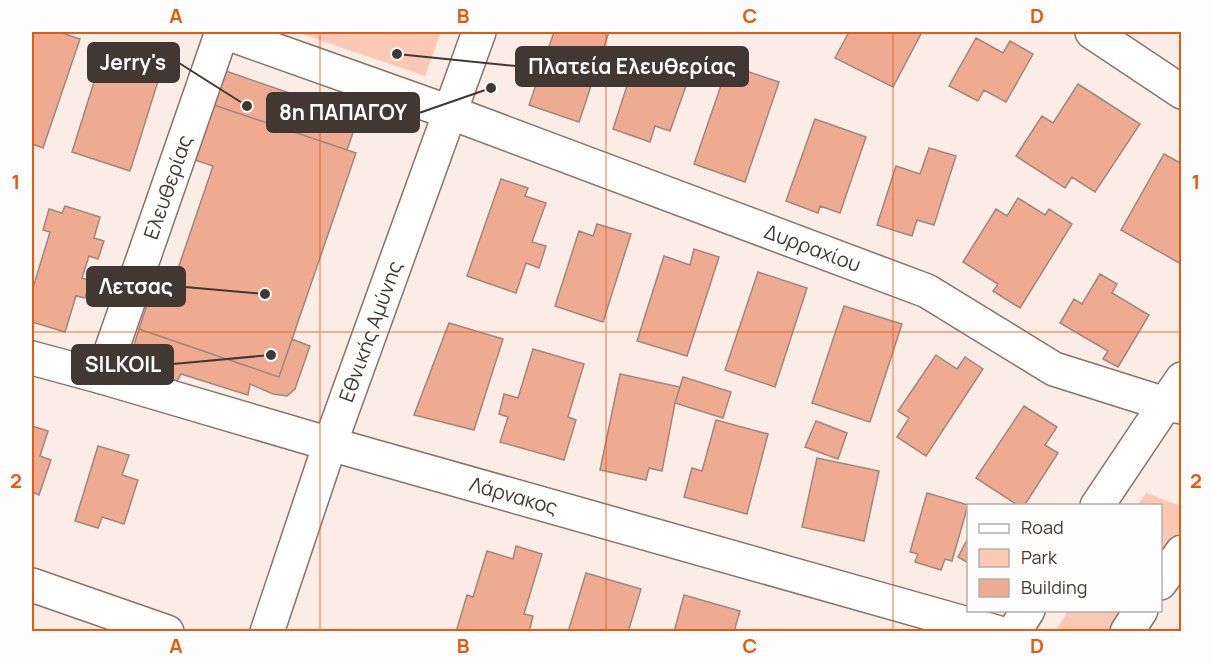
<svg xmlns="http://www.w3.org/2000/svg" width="1213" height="663" viewBox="0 0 1213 663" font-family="Manrope,sans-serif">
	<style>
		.green { fill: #fbc8b4 }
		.building { fill: #efab92; stroke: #9f877e; stroke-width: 1.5 }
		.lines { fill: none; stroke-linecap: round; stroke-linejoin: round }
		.minor-casing { stroke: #897269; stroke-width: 36 }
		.minor { stroke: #fff; stroke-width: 33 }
		.grid { fill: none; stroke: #e8590c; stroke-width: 1.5; stroke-opacity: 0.55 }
		.labels { text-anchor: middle; stroke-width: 6; stroke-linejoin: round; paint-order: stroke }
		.street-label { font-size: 20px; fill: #413733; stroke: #fdfdfd }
		.leader { fill: none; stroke: #413733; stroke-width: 2 }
		.callout-dot { fill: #413733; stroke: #fdfdfd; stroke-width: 2 }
		.callout { fill: #413733; stroke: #413733; stroke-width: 2 }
		.callout-label { font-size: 21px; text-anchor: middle; font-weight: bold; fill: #fff }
		.neatline { fill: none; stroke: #e8590c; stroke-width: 2 }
		.grid-label { font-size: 20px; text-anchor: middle; font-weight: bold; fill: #e8590c }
	</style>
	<rect width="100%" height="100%" fill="#fcece6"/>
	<path class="green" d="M 296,32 L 441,32 L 425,76 Z
		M 1146,493 L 1181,506 L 1181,529 L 1161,561 L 1160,506 L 1137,506 Z
		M 1068,611 L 1128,611 L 1114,631 L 1055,632 Z"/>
	<path class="building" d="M 32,32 L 59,32 L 80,39 L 43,148 L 32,144 Z
		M 554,32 L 609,32 L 579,122 L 529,105 Z
		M 849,32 L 922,32 L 893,87 L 835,58 Z
		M 976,38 L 1003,53 L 1010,41 L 1033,54 L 1006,102 L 984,90 L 978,101 L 949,86 Z
		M 105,47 L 163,65 L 130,171 L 72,152 Z
		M 638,52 L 667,62 L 662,78 L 686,86 L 670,131 L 655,126 L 650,142 L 613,129 Z
		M 728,65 L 779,82 L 745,182 L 694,164 Z
		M 223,70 L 295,95 L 290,107 L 311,114 L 315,104 L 358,118 L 347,150 L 211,104 Z
		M 1078,84 L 1140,124 L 1095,192 L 1072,177 L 1065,188 L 1016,156 L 1042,116 L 1053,123 Z
		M 211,104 L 356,153 L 279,377 L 139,329 L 150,296 L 167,301 L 213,166 L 192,159 Z
		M 815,119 L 866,137 L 840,213 L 820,206 L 818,213 L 786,201 Z
		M 929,148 L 956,156 L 934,225 L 917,220 L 912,236 L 877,225 L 896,166 L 920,174 Z
		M 1164,154 L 1182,164 L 1181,264 L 1121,230 Z
		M 501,179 L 528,188 L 525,196 L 546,203 L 532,242 L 546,246 L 539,268 L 526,263 L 516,293 L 467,276 Z
		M 1018,198 L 1045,215 L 1049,209 L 1072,224 L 1020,308 L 993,291 L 998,284 L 963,262 L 996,209 L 1007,216 Z
		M 65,206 L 100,217 L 94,238 L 104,241 L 98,259 L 89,256 L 82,278 L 90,281 L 85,298 L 76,296 L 65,332 L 32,322 L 32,291 L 50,232 L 43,230 L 49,209 L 62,213 Z
		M 597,224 L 631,234 L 603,322 L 555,306 L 579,231 L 593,236 Z
		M 694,249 L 719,257 L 687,356 L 637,341 L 664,256 L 690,265 Z
		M 758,272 L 807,288 L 775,387 L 725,370 Z
		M 1100,274 L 1117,284 L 1112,293 L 1149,315 L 1118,367 L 1103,359 L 1108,351 L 1060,323 L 1074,299 L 1082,304 Z
		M 844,306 L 902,324 L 870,422 L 812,403 Z
		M 449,323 L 503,339 L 474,430 L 414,415 Z
		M 139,329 L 279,377 L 292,339 L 310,346 L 295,389 L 287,396 L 273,394 L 250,384 L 248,395 L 181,374 L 177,381 L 128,364 Z
		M 533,349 L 584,364 L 568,417 L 576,420 L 564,460 L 500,442 L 508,417 L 499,414 L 504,394 L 518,398 Z
		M 936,355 L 957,369 L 965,357 L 983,369 L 926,456 L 897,437 L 909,418 L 898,411 Z
		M 620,374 L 680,387 L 675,403 L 662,471 L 649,468 L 646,480 L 600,470 Z
		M 683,377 L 731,392 L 723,418 L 675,403 Z
		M 1024,406 L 1057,427 L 1045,445 L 1058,453 L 1024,506 L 1019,506 L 976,478 Z
		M 716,420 L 768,434 L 747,514 L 684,497 L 692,468 L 702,471 Z
		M 816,421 L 847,433 L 838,459 L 805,447 Z
		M 32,426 L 48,431 L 40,456 L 51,460 L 39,495 L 32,492 Z
		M 98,446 L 129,455 L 122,475 L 138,480 L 124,524 L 102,517 L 98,528 L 75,521 Z
		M 817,458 L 879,471 L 864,541 L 802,527 Z
		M 927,493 L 968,505 L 952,561 L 945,559 L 941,570 L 915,562 L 918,554 L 910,552 Z
		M 968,538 L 968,563 L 958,557 Z
		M 516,546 L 542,554 L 524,614 L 533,616 L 529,632 L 456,632 L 467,595 L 473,597 L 487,551 L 513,559 Z
		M 586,573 L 641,589 L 628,632 L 568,632 Z
		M 684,595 L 740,611 L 734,632 L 674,632 Z"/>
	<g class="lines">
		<defs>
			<g id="minor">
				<path id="s1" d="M 224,32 L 449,112 L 927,291 L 1054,369 L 1165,404 L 1182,407"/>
				<path d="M 1092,32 L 1182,92"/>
				<path id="s2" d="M 32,358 L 102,377 L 330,444 L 996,632"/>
				<path id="s3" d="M 102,377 L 222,32"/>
				<path d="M 1097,506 L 1182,379"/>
				<path d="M 1160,583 L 1182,552"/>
				<path d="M 32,585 L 167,632"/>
				<path id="s4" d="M 267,632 L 330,444 L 479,32"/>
				<path d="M 1014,632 L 1028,610"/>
				<path d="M 1127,632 L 1141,610"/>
			</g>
		</defs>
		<use href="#minor" class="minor-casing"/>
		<use href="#minor" class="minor"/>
	</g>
	<path class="grid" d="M 320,32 L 320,632M 606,32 L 606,632M 893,32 L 893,632M 32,332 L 1182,332"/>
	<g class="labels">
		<g class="street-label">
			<text dy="7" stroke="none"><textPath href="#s3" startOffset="201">Ελευθερίας</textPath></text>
			<text dy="7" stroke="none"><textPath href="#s1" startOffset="627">Δυρραχίου</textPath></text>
			<text dy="7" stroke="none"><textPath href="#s4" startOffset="318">Εθνικής Αμύνης</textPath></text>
			<text dy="7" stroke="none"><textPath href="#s2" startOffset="501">Λάρνακος</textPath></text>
		</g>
	</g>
	<path class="leader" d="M247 106L179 63M397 54L516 66M491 88L419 113M265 294L185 287M271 355L173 364"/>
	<g class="callout-dot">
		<circle cx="247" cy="106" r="6"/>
		<circle cx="397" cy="54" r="6"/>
		<circle cx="491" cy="88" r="6"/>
		<circle cx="265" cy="294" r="6"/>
		<circle cx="271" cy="355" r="6"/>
	</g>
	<g class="callout">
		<rect x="88" y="43" width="91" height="39" rx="6"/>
		<rect x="516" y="47" width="232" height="39" rx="6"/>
		<rect x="267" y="93" width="152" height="39" rx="6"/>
		<rect x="87" y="267" width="98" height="39" rx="6"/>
		<rect x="72" y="345" width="101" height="39" rx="6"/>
	</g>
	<g class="callout-label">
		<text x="133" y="70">Jerry's</text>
		<text x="632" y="74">Πλατεία Ελευθερίας</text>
		<text x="343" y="120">8η ΠΑΠΑΓΟΥ</text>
		<text x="136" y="294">Λετσας</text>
		<text x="123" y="372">SILKOIL</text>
	</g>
	<rect width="1213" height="663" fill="none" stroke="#fdfdfd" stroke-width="66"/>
	<rect x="967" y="504" width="195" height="108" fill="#fdfdfd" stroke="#b2aeac" stroke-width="1.5"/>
	<rect x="979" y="524" width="30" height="9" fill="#ffffff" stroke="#b2aeac" stroke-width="1.5"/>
	<text x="1021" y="534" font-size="18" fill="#413733">Road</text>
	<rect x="979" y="549" width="30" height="18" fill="#fbc8b4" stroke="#b2aeac" stroke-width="1.5"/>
	<text x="1021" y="564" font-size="18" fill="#413733">Park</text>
	<rect x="979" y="579" width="30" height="18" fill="#efab92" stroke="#b2aeac" stroke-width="1.5"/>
	<text x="1021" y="594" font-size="18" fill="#413733">Building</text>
	<rect x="33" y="33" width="1147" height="597" class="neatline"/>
	<g class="grid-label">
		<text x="176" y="23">A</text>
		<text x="463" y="23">B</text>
		<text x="750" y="23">C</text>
		<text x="1037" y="23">D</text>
		<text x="16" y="189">1</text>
		<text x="1196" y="189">1</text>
		<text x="16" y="488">2</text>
		<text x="1196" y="488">2</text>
		<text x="176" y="653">A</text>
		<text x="463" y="653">B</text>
		<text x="750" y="653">C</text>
		<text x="1037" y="653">D</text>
	</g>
</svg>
